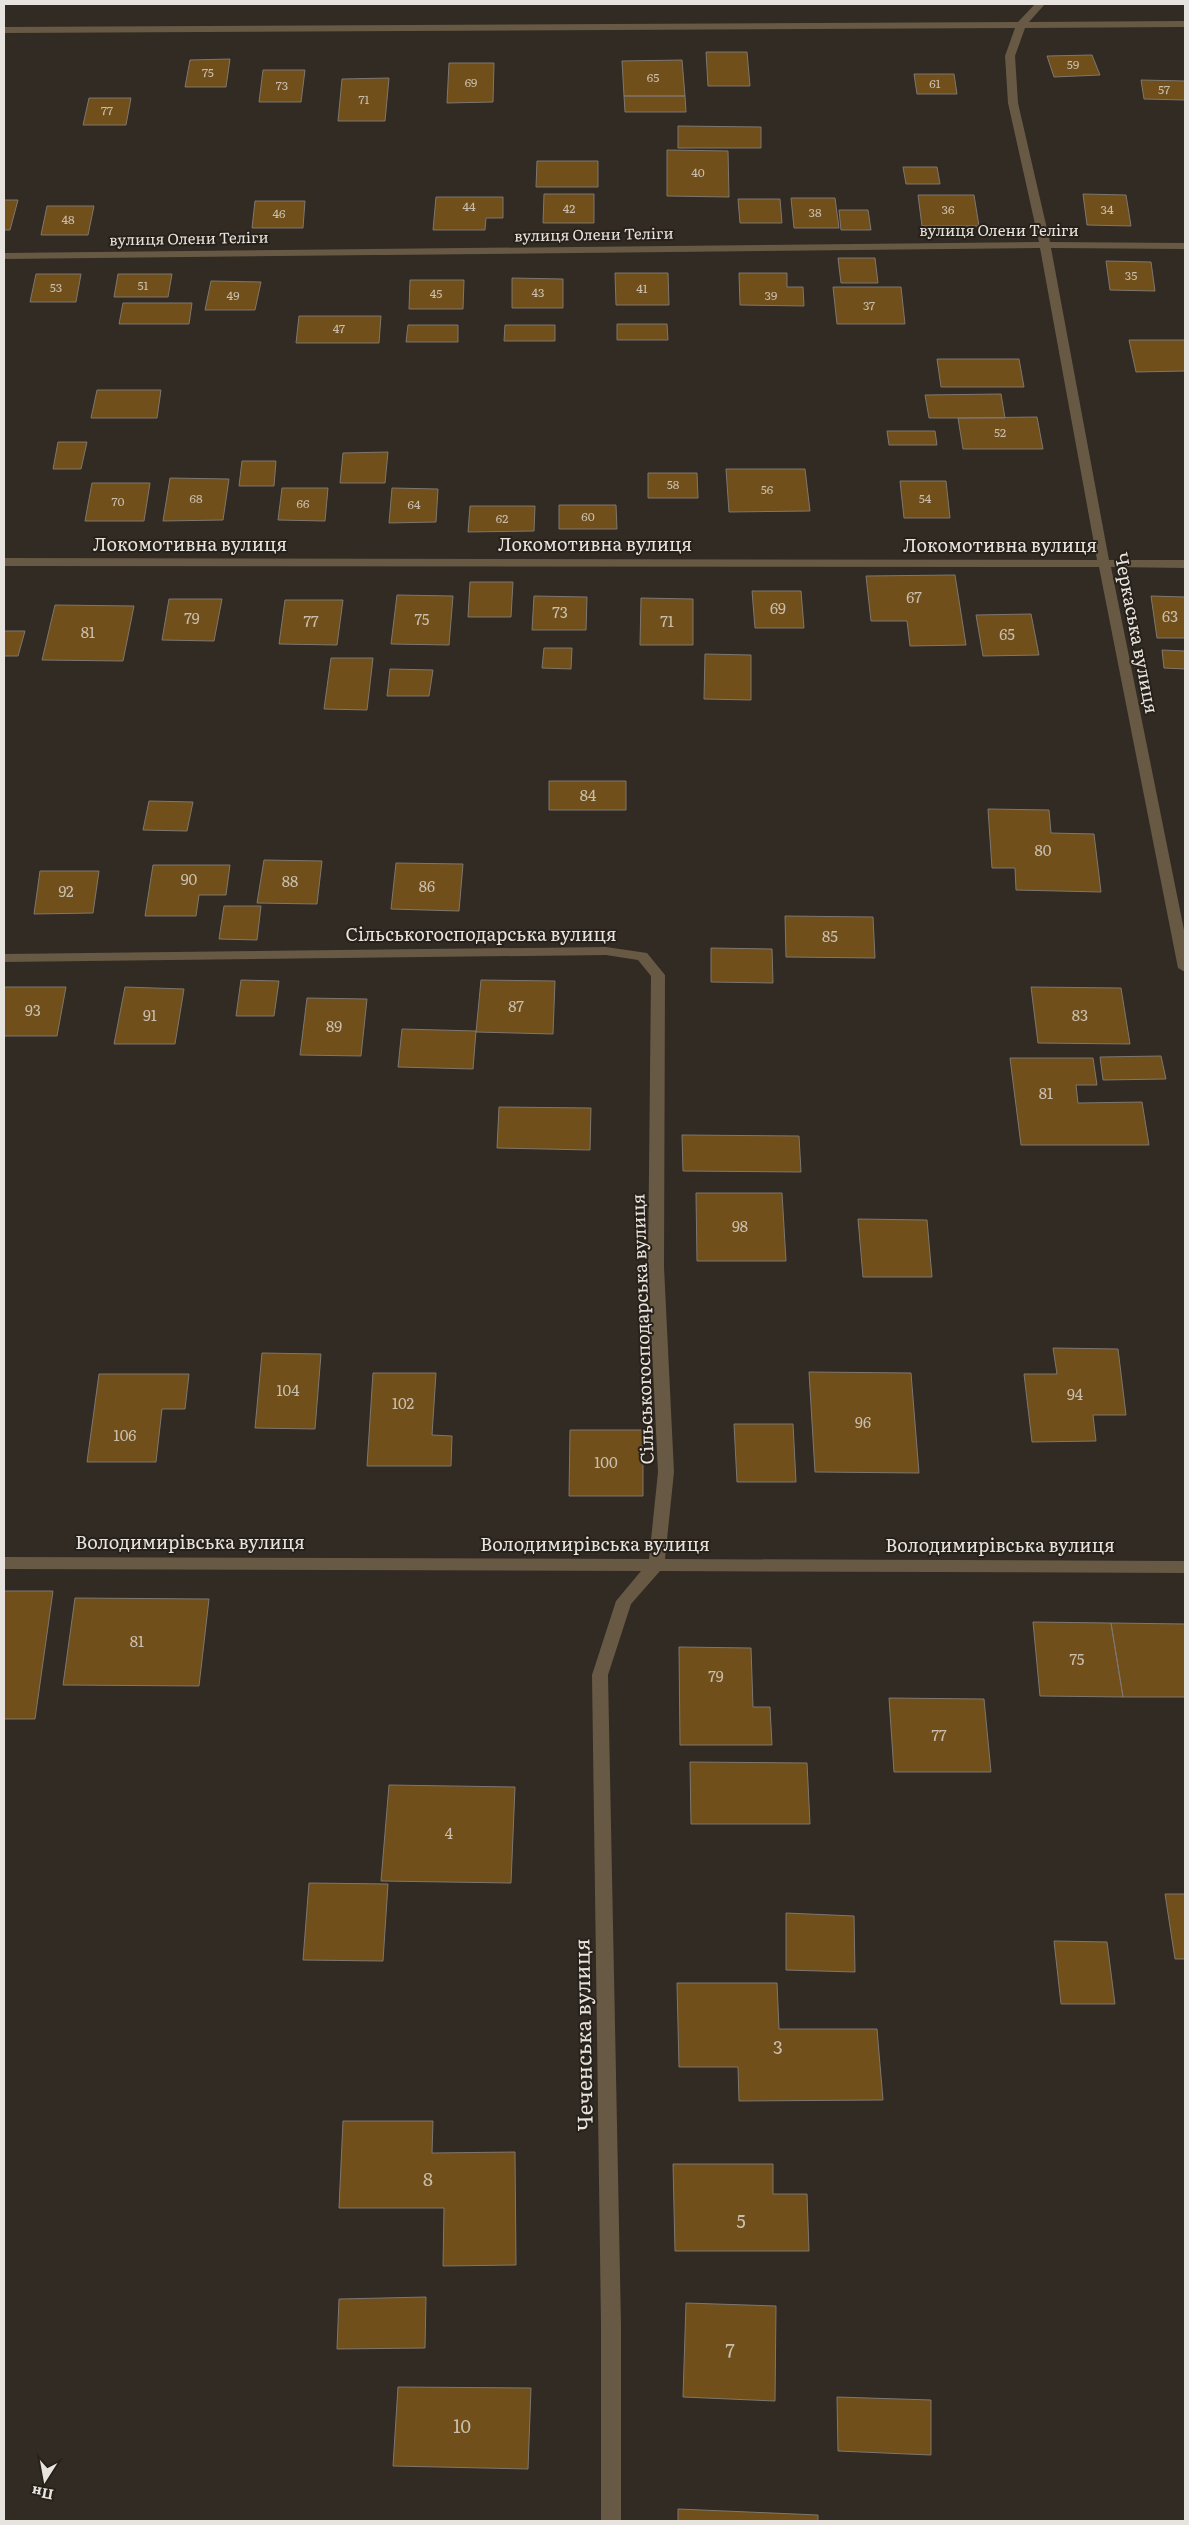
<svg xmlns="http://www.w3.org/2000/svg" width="1189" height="2525" viewBox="0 0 1189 2525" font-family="Literata,serif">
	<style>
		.building { fill: #704f1b; stroke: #7e776e }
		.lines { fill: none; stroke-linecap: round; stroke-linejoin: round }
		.minor { fill: #685945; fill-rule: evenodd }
		.labels { text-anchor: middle; stroke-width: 4; stroke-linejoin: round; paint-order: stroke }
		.far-number-label { font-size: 12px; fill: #c9bead }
		.far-street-label { font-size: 15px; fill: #e7e3de; stroke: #27211a }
		.number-label { font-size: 15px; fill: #c9bead }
		.street-label { font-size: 18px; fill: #e7e3de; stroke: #27211a }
		.near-number-label { font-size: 18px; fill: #c9bead }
		.near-street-label { font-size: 21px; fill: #e7e3de; stroke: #27211a }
	</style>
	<rect width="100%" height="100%" fill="#312b23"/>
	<path class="building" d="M 706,52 L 747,52 L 750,86 L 708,86 Z
		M 1092,55 L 1100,75 L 1054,77 L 1047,56 Z
		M 230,59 L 226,87 L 185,87 L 190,60 Z
		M 682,60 L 685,96 L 624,96 L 622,61 Z
		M 449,63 L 494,63 L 493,102 L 447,103 Z
		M 263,70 L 305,70 L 301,102 L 259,102 Z
		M 914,74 L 954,74 L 957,94 L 917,94 Z
		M 389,78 L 385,121 L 338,121 L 342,79 Z
		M 1141,80 L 1185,81 L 1185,100 L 1144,99 Z
		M 624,96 L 685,96 L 686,112 L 625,112 Z
		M 89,98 L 131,98 L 126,125 L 83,125 Z
		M 678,126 L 761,127 L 761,148 L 678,148 Z
		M 667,150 L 728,151 L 729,197 L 667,196 Z
		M 537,161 L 598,161 L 598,187 L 536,187 Z
		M 903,167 L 937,167 L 940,184 L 906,184 Z
		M 544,194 L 594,194 L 594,223 L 543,223 Z
		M 1083,194 L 1126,195 L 1131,226 L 1087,225 Z
		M 918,195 L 974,195 L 979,226 L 922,226 Z
		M 436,197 L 503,197 L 503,218 L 486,218 L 485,230 L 433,230 Z
		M 791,198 L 835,198 L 839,228 L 794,228 Z
		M 738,199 L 780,199 L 782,223 L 740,223 Z
		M 4,200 L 18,200 L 10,230 L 4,230 Z
		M 255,201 L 305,201 L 303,228 L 252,228 Z
		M 47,206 L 94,206 L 88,235 L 41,235 Z
		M 839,210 L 868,210 L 871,230 L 841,230 Z
		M 838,258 L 875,258 L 878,283 L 841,283 Z
		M 1106,261 L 1151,262 L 1155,291 L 1110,290 Z
		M 615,273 L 668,273 L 669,305 L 616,305 Z
		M 739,273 L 787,273 L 787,287 L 803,287 L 804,306 L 740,305 Z
		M 36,274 L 81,274 L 76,302 L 30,302 Z
		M 118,274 L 172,274 L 168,297 L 114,297 Z
		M 512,278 L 563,279 L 563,308 L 512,308 Z
		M 410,280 L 464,280 L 463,309 L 409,309 Z
		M 211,281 L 261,282 L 255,310 L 205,310 Z
		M 833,287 L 901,287 L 905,324 L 837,324 Z
		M 123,303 L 192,303 L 189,324 L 119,324 Z
		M 299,316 L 381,316 L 379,343 L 296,343 Z
		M 617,324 L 667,324 L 668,340 L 617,340 Z
		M 408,325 L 458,325 L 458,342 L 406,342 Z
		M 505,325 L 555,325 L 555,341 L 504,341 Z
		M 1129,340 L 1185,340 L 1185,371 L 1136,372 Z
		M 937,359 L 1019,359 L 1024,387 L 941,387 Z
		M 97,390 L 161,390 L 157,418 L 91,418 Z
		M 1001,394 L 1005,418 L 929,418 L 925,395 Z
		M 1037,417 L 1043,449 L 963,449 L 958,418 Z
		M 887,431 L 935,431 L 937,445 L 889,445 Z
		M 58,442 L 87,442 L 81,469 L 53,469 Z
		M 388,452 L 385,483 L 340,483 L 343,453 Z
		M 242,461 L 276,461 L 274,486 L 239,486 Z
		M 726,469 L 805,469 L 810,511 L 729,512 Z
		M 648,473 L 697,473 L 698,498 L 648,498 Z
		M 170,478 L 229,479 L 223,520 L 163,521 Z
		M 900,481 L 946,481 L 950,518 L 904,518 Z
		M 92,483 L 150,483 L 144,521 L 85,521 Z
		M 282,488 L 328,488 L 325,521 L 278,520 Z
		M 392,488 L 438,489 L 436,522 L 389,523 Z
		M 559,505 L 616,505 L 617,529 L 559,529 Z
		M 470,506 L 535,506 L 534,531 L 468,532 Z
		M 955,575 L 966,645 L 910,646 L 907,621 L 871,621 L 866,576 Z
		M 470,582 L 513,582 L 511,617 L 468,617 Z
		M 752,591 L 801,591 L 804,628 L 755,628 Z
		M 397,595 L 453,596 L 449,645 L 391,644 Z
		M 534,596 L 587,597 L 586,630 L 532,630 Z
		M 1151,596 L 1185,597 L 1185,638 L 1157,638 Z
		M 641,598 L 693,599 L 693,645 L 640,645 Z
		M 169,599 L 222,599 L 214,641 L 162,640 Z
		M 285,600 L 343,600 L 337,645 L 279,644 Z
		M 55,605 L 134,606 L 123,661 L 42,660 Z
		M 1031,614 L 1039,655 L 983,656 L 976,615 Z
		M 4,631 L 25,631 L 18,656 L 4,656 Z
		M 544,648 L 572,648 L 571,669 L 542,668 Z
		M 1162,650 L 1185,651 L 1185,669 L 1164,668 Z
		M 705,654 L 751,655 L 751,700 L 704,699 Z
		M 331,658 L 373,658 L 367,710 L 324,709 Z
		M 390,669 L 433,670 L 429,696 L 387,696 Z
		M 549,781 L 626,781 L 626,810 L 549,810 Z
		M 149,801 L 193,802 L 187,831 L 143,830 Z
		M 988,809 L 1049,810 L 1051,833 L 1094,834 L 1101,892 L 1016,890 L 1015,868 L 992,868 Z
		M 264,860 L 322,861 L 317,904 L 257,903 Z
		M 396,863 L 463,864 L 459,911 L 391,909 Z
		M 153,865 L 230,865 L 226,895 L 199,895 L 196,916 L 145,916 Z
		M 40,871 L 99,871 L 93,913 L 34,914 Z
		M 224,906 L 261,906 L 257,940 L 219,939 Z
		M 785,916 L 873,917 L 875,958 L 786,957 Z
		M 711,948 L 772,949 L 773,983 L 711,982 Z
		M 241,980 L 279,981 L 274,1016 L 236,1016 Z
		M 481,980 L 555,981 L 553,1034 L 476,1032 Z
		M 4,987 L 66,987 L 57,1036 L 4,1036 Z
		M 125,987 L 184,989 L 175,1044 L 114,1044 Z
		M 1031,987 L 1121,988 L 1130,1044 L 1038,1043 Z
		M 307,998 L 367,999 L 361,1056 L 300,1055 Z
		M 402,1029 L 476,1031 L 473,1069 L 398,1067 Z
		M 1161,1056 L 1166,1079 L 1103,1080 L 1100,1057 Z
		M 1010,1058 L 1093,1058 L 1097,1085 L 1076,1085 L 1078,1103 L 1142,1102 L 1149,1145 L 1021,1145 Z
		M 499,1107 L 591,1108 L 590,1150 L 497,1148 Z
		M 682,1135 L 799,1136 L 801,1172 L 683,1171 Z
		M 696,1193 L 782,1193 L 786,1261 L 697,1261 Z
		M 858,1219 L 927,1220 L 932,1277 L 863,1277 Z
		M 1053,1348 L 1118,1349 L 1126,1415 L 1093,1415 L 1096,1441 L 1032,1442 L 1024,1374 L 1057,1374 Z
		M 262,1353 L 321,1354 L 315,1429 L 255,1428 Z
		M 809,1372 L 911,1373 L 919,1473 L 815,1472 Z
		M 373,1373 L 436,1373 L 432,1435 L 452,1436 L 451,1466 L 367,1466 Z
		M 99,1374 L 189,1374 L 185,1409 L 162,1409 L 156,1462 L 87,1462 Z
		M 734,1424 L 793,1424 L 796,1482 L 737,1482 Z
		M 570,1430 L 643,1430 L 643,1496 L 569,1496 Z
		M 4,1591 L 53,1591 L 35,1719 L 4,1719 Z
		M 75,1598 L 209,1599 L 199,1686 L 63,1685 Z
		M 1033,1622 L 1111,1623 L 1123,1697 L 1040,1696 Z
		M 1111,1623 L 1185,1624 L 1185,1697 L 1123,1697 Z
		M 679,1647 L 751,1648 L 753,1707 L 770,1707 L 772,1745 L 680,1745 Z
		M 889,1698 L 984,1699 L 991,1772 L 894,1772 Z
		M 690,1762 L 807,1763 L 810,1824 L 691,1824 Z
		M 389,1785 L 515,1787 L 511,1883 L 381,1881 Z
		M 309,1883 L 388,1884 L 383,1961 L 303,1960 Z
		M 1165,1894 L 1185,1894 L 1185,1959 L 1175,1959 Z
		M 786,1913 L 854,1916 L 855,1972 L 786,1970 Z
		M 1054,1941 L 1107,1942 L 1115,2004 L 1061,2004 Z
		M 677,1983 L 777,1983 L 779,2029 L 877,2029 L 883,2100 L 739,2101 L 738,2067 L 679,2067 Z
		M 343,2121 L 433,2121 L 432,2153 L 515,2152 L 516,2265 L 443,2266 L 444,2208 L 339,2208 Z
		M 673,2164 L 773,2164 L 773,2194 L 807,2194 L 809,2251 L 675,2251 Z
		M 426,2297 L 425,2348 L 337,2349 L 339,2299 Z
		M 686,2303 L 776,2306 L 775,2401 L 683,2397 Z
		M 398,2387 L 531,2388 L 528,2469 L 393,2466 Z
		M 837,2397 L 931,2400 L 931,2455 L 838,2451 Z
		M 678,2509 L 818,2515 L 818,2521 L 678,2521 Z"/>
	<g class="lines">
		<path class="minor" d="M 1035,4 L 1045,4 L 1029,22 L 1185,21 L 1185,27 L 1025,28 L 1015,56 L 1018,103 L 1050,242 L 1185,243 L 1185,249 L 1051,248 L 1109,560 L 1185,560 L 1185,568 L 1111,567 L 1185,935 L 1185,972 L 1178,968 L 1099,567 L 4,566 L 4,558 L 1097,560 L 1040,248 L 4,259 L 4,253 L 1039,242 L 1008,103 L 1005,56 L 1015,28 L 4,33 L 4,27 L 1018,22 Z
			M 606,947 L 647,953 L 665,975 L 664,1267 L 674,1472 L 665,1559 L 1185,1561 L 1185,1573 L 660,1571 L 631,1604 L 608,1675 L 621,2325 L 621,2521 L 601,2521 L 601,2325 L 592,1675 L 616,1601 L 641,1571 L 4,1569 L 4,1557 L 649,1559 L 658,1472 L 648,1267 L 651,976 L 638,960 L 606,955 L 4,962 L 4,954 Z"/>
	</g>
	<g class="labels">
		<g class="far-number-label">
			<text x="1073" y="69">59</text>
			<text x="208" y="77">75</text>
			<text x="653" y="82">65</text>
			<text x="471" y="87">69</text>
			<text x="935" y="88">61</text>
			<text x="282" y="90">73</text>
			<text x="1164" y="94">57</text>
			<text x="364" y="104">71</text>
			<text x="107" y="115">77</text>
			<text x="698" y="177">40</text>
			<text x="469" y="211">44</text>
			<text x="569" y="213">42</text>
			<text x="948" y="214">36</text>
			<text x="1107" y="214">34</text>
			<text x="815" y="217">38</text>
			<text x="279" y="218">46</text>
			<text x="68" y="224">48</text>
			<text x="1131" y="280">35</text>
			<text x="143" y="290">51</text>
			<text x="56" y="292">53</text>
			<text x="642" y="293">41</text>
			<text x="538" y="297">43</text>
			<text x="436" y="298">45</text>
			<text x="233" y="300">49</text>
			<text x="771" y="300">39</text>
			<text x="869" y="310">37</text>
			<text x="339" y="333">47</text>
			<text x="1000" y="437">52</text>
			<text x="673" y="489">58</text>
			<text x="767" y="494">56</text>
			<text x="196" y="503">68</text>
			<text x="925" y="503">54</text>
			<text x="118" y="506">70</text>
			<text x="303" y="508">66</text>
			<text x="414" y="509">64</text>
			<text x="588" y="521">60</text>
			<text x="502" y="523">62</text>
		</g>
		<g class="far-street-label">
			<text x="999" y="236">вулиця Олени Теліги</text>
			<text transform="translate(594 235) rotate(-1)" y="5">вулиця Олени Теліги</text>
			<text transform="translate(189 239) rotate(-1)" y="5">вулиця Олени Теліги</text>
		</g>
		<g class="number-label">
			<text x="914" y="603">67</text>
			<text x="778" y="614">69</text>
			<text x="560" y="618">73</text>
			<text x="1170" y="622">63</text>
			<text x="192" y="624">79</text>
			<text x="422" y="625">75</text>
			<text x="311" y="627">77</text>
			<text x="667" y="627">71</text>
			<text x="88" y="638">81</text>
			<text x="1007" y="640">65</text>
			<text x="588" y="801">84</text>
			<text x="1043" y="856">80</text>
			<text x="189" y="885">90</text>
			<text x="290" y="887">88</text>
			<text x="427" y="892">86</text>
			<text x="66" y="897">92</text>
			<text x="830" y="942">85</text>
			<text x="516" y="1012">87</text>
			<text x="33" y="1016">93</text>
			<text x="150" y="1021">91</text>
			<text x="1080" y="1021">83</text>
			<text x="334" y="1032">89</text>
			<text x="1046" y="1099">81</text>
			<text x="740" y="1232">98</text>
			<text x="288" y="1396">104</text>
			<text x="1075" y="1400">94</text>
			<text x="403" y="1409">102</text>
			<text x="863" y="1428">96</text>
			<text x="125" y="1441">106</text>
			<text x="606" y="1468">100</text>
			<text x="137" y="1647">81</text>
			<text x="1077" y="1665">75</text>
			<text x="716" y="1682">79</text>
			<text x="939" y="1741">77</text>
			<text x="449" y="1839">4</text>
		</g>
		<g class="street-label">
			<text x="190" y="551">Локомотивна вулиця</text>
			<text x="595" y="551">Локомотивна вулиця</text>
			<text x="1000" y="552">Локомотивна вулиця</text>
			<text transform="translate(1136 633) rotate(79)" y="6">Черкаська вулиця</text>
			<text x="481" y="941">Сільськогосподарська вулиця</text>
			<text transform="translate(643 1329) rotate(-92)" y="6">Сільськогосподарська вулиця</text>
			<text x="190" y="1549">Володимирівська вулиця</text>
			<text x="595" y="1551">Володимирівська вулиця</text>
			<text x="1000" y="1552">Володимирівська вулиця</text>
		</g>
		<g class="near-number-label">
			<text x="778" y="2054">3</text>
			<text x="428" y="2186">8</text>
			<text x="741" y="2228">5</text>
			<text x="730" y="2357">7</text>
			<text x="462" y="2433">10</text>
		</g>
		<g class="near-street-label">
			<text transform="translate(584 2035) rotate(-91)" y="7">Чеченська вулиця</text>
		</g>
	</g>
	<rect width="1189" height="2525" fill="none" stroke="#e7e3de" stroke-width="10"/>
	<g transform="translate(45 2480) rotate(191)" stroke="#27211a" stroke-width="4" paint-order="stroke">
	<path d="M0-4L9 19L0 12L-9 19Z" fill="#e7e3de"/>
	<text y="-8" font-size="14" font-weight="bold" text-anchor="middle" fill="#e7e3de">Пн</text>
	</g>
</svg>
